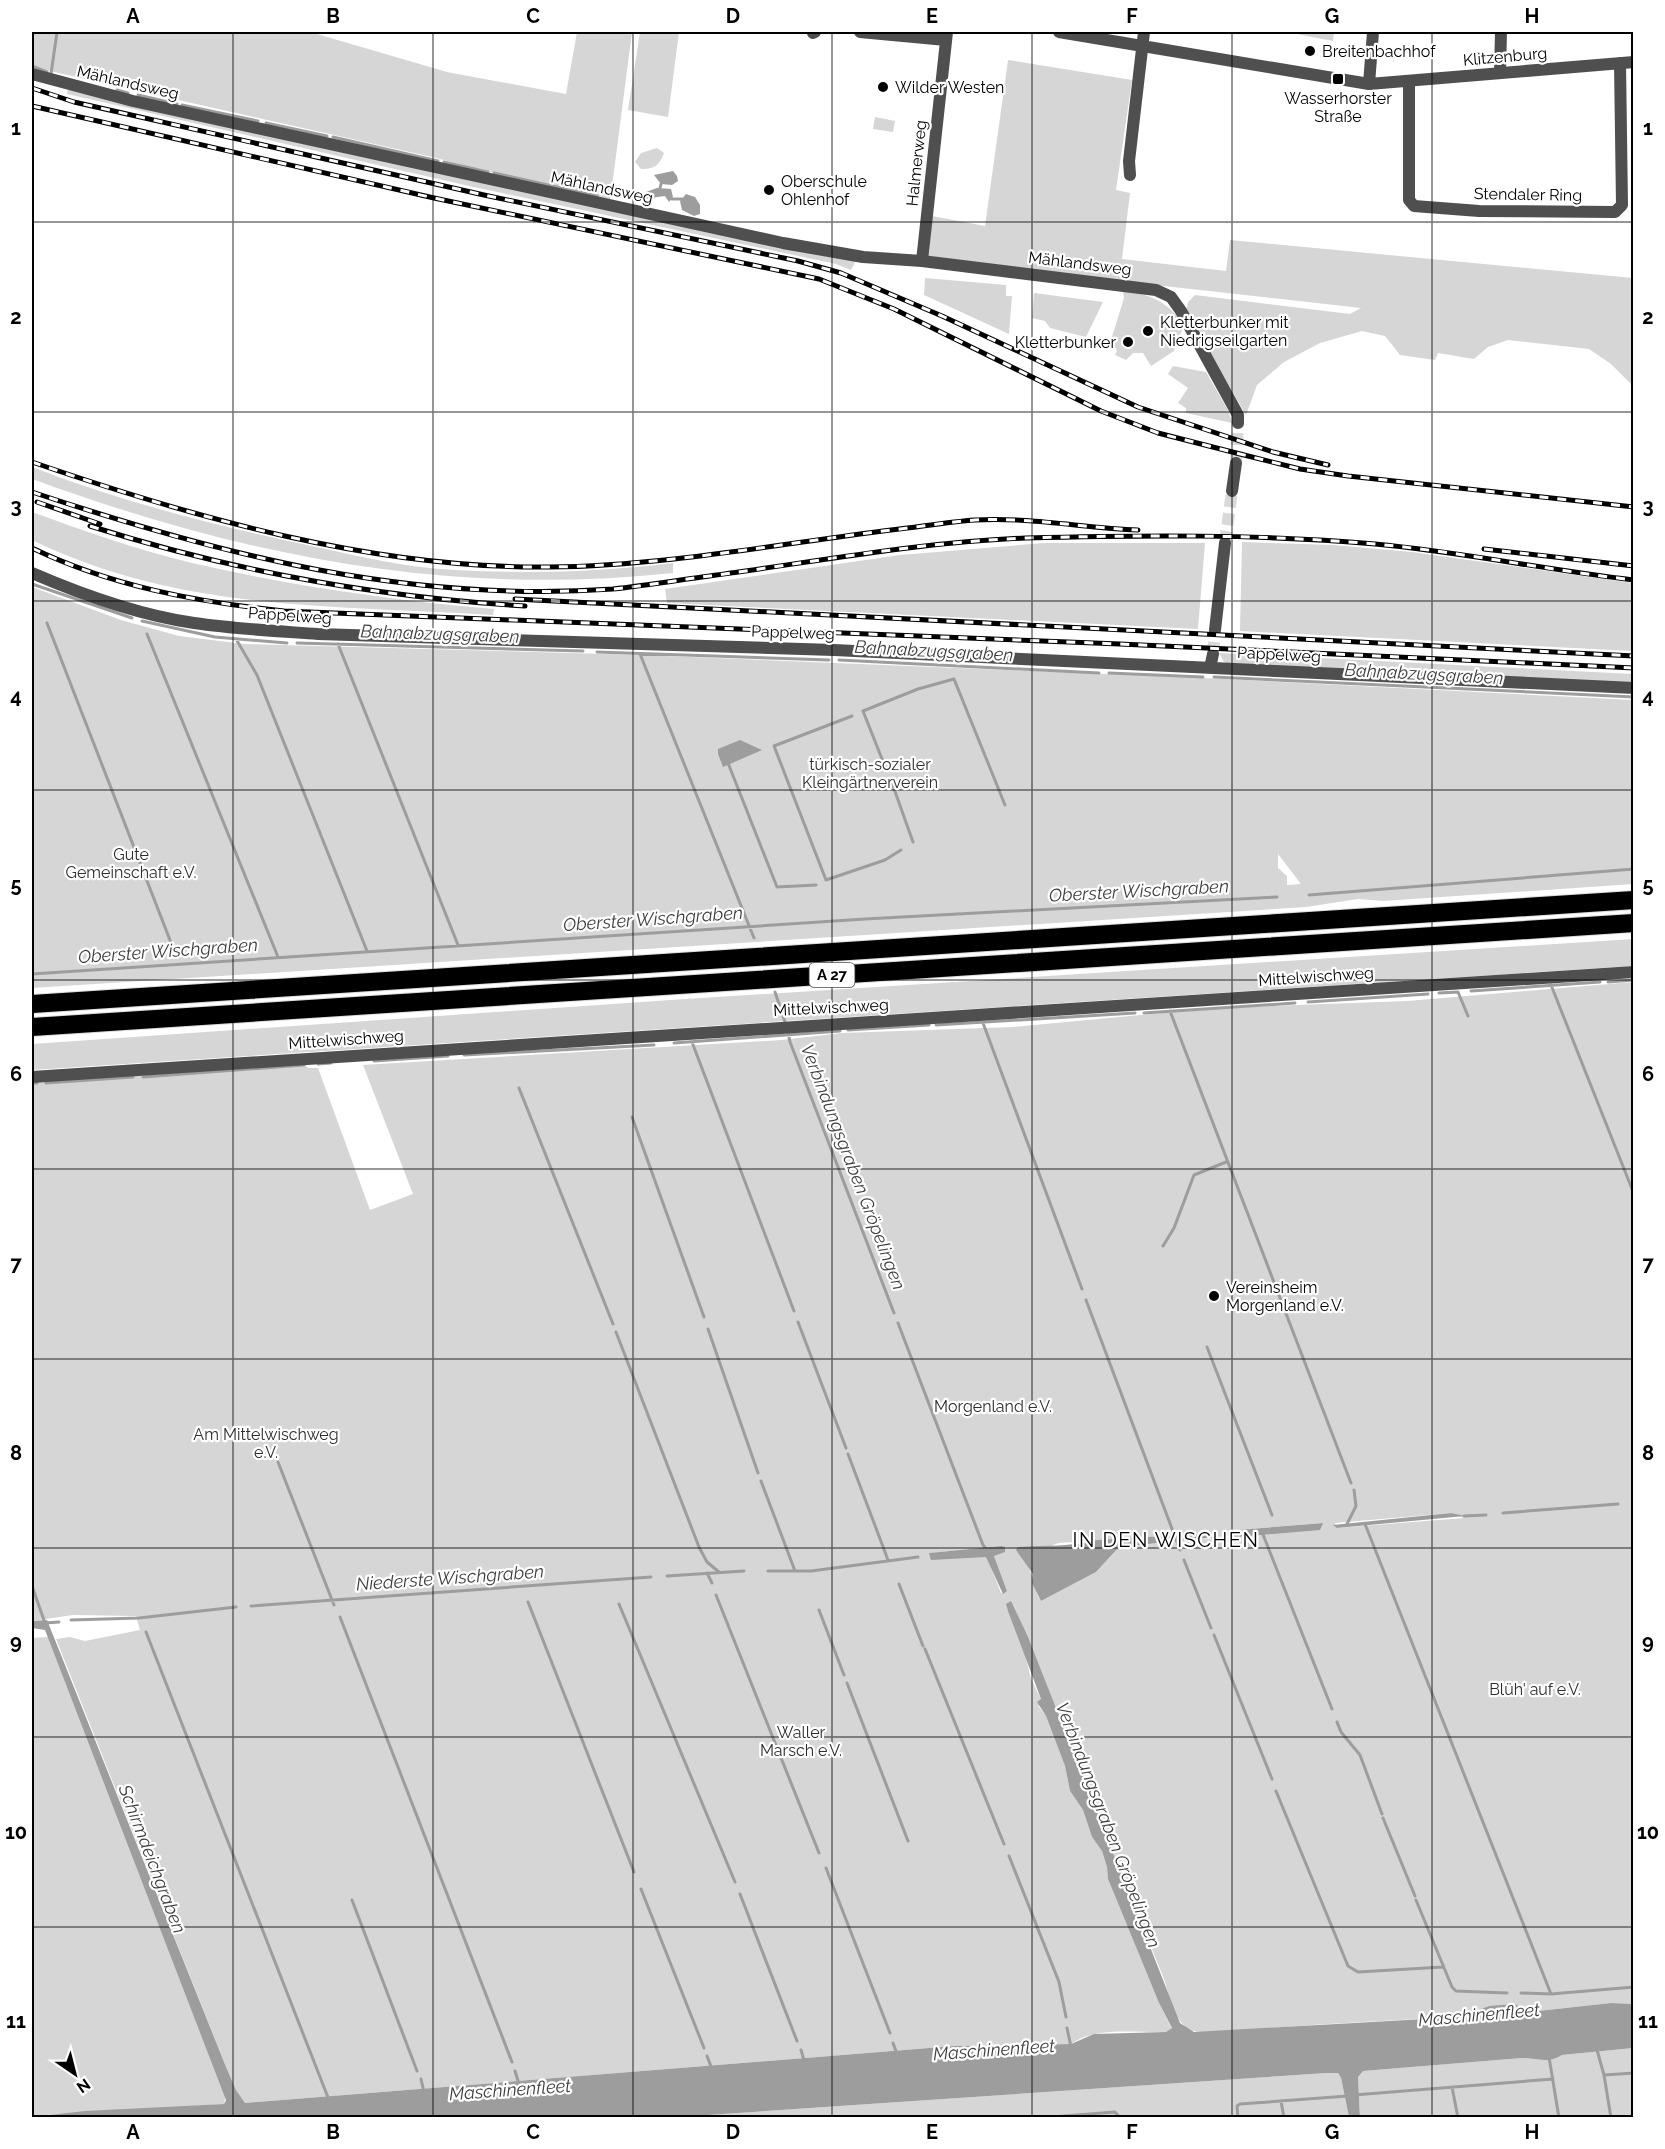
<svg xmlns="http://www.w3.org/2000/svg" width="1665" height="2149" viewBox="0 0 1665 2149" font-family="Raleway,sans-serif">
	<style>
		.green { fill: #d6d6d6; fill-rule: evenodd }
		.water { fill: #9d9d9d }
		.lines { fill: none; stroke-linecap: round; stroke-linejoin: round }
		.stream { stroke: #9d9d9d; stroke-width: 3 }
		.minor-tunnel { stroke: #d9d9d9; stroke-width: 12; stroke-dasharray: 12 6; stroke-linecap: butt }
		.highway-casing { stroke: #dbdbdb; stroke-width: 20 }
		.minor { stroke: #4f4f4f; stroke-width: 12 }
		.highway { stroke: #000; stroke-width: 18 }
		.rail-casing { stroke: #000; stroke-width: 5 }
		.rail { stroke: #fff; stroke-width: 3; stroke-dasharray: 9; stroke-linecap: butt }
		.grid { fill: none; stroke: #000; stroke-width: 1.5; stroke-opacity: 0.55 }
		.poi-dot { fill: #000; stroke: #fff; stroke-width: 2 }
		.labels { text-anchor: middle; stroke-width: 4.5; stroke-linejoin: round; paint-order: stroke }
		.shield { fill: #fff; stroke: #4c4c4c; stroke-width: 1.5 }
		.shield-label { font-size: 15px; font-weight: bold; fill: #000 }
		.poi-label { font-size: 16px; fill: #000; stroke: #fff; text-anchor: start }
		.street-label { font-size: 16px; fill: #000; stroke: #fff }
		.park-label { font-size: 16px; fill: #2d2d2d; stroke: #fff }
		.water-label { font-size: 18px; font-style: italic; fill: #3e3e3e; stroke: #fff }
		.quarter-label { font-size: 20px; letter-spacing: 1.5px; fill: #000; stroke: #fff }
		.neatline { fill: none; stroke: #000; stroke-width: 2 }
		.grid-label { font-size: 20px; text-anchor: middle; font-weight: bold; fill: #000 }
	</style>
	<rect width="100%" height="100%" fill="#fff"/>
	<path class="green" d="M 32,32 L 310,32 L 447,72 L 566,94 L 577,32 L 632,32 L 610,202 L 432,157 L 32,67 Z
		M 640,32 L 679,32 L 668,117 L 628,110 Z
		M 1297,32 L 1334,32 L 1333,41 L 1297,34 Z
		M 1008,60 L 1132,80 L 1116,190 L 1130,193 L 1122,259 L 1226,271 L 1230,240 L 1633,278 L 1633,386 L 1611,364 L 1589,349 L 1508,340 L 1488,347 L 1474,359 L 1438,353 L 1435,360 L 1400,355 L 1385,336 L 1362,331 L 1320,343 L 1284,362 L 1257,385 L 1246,415 L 1186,312 L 1188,302 L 1195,295 L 1350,314 L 1361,308 L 1119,281 L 929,256 L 932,216 L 985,226 Z
		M 68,89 L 856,260 L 851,270 L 836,264 L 469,186 L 67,94 Z
		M 875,117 L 895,121 L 893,132 L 873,129 Z
		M 657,148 L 664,153 C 659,166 654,169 641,169 L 635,162 L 641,153 Z
		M 925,278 L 1006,285 L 1006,296 L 1012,296 L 1009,334 L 924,295 Z
		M 1123,291 C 1151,294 1168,302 1184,325 L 1174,351 L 1151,366 L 1143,353 L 1133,353 L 1126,360 L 1115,355 L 1117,351 L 1111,340 L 1124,298 Z
		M 1034,293 L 1103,302 L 1086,337 L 1050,328 L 1045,321 L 1032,318 Z
		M 1173,366 L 1206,372 L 1229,412 L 1232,423 L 1186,413 L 1186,408 L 1178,403 L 1188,388 L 1168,374 Z
		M 32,467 C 122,502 217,526 312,546 C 358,556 407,568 455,570 C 529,574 600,572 673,563 L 673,573 C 447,597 243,556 32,479 Z
		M 32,512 C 84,531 138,550 192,563 C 292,586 392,600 494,609 L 493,615 C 333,605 180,612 32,540 Z
		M 1242,542 L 1333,545 L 1412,552 L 1633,583 L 1633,651 L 1240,631 Z
		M 1044,543 L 1205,543 L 1198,629 L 667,603 L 665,589 L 900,555 Z
		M 32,587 L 121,620 L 179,636 L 244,644 L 641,655 L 1204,678 L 1633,700 L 1633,884 L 1383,901 L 1358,899 L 1306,907 L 32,988 ZM 1278,854 L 1301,884 L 1287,885 L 1287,876 L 1278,868 Z
		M 1219,653 L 1633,674 L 1633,684 L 1232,665 L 1224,662 Z
		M 1633,939 L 1633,966 L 32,1070 L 32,1044 L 685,999 Z
		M 1633,982 L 1633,2004 L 1611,2003 L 1529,2012 L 1489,2006 L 1460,2017 C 1398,2020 1335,2023 1273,2028 C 1257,2029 1202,2036 1191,2030 C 1173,2021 1170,1997 1164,1979 L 1013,1605 L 1031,1679 L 1041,1699 L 1039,1707 L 1046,1716 L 1065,1766 L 1070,1791 L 1083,1810 L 1092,1837 L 1102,1851 L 1107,1867 L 1108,1879 L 1159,2003 L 1172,2029 L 1166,2032 C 1137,2033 1096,2026 1071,2044 L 954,2046 L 245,2103 L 236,2090 L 226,2067 L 56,1639 L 70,1637 L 85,1641 L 140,1630 L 136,1616 L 73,1615 L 32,1621 L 32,1080 L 304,1064 L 308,1068 L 318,1068 L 370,1210 L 413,1194 L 363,1065 L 781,1040 L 842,1033 L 1013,1027 L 1215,1008 L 1407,1001 ZM 1451,1513 L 1464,1518 L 1337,1528 L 1335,1523 ZM 1322,1523 L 1236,1537 L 1238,1530 ZM 1212,1533 L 1217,1538 L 1119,1547 L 1096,1572 L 1041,1601 C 1033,1589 1034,1576 1027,1564 C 1036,1557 1048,1545 1059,1543 C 1072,1541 1083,1544 1097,1540 ZM 1001,1546 L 994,1556 L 1007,1591 L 1001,1593 L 987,1557 L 929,1553 Z
		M 48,1637 L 226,2093 L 224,2104 L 32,2116 L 32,1638 Z
		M 1633,2048 L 1633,2117 L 1360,2117 L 1358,2077 L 1363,2071 L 1522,2058 C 1537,2058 1548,2064 1562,2055 Z
		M 1327,2073 L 1338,2073 L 1341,2078 L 1349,2117 L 663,2118 Z"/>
	<path class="water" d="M 673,171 L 677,176 L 678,181 L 672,185 L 661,184 L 654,175 Z
		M 657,188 L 671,189 L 673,197 L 669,202 L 665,196 L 643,199 L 646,192 Z
		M 686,194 L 695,197 L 700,205 L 700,214 L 694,216 L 682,210 L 680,201 Z
		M 740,740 L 762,750 L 723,767 L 718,754 L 718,749 Z
		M 1451,1513 L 1465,1516 L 1337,1528 L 1333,1525 Z
		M 1323,1523 L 1320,1530 L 1236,1537 L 1226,1534 L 1238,1530 Z
		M 1212,1533 L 1218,1537 L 1119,1547 L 1096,1572 L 1041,1601 L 1032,1583 L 1033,1574 L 1016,1550 L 1018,1547 C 1044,1545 1072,1547 1097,1540 Z
		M 1001,1546 L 1005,1547 L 1005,1552 L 994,1556 L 1007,1591 L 1003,1594 L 986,1557 L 931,1560 L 929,1553 Z
		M 1011,1601 L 1028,1637 L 1180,2023 L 1194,2032 L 1460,2017 L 1489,2006 L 1515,2004 L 1529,2012 L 1611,2003 L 1633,2004 L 1633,2048 L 1562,2055 C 1548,2064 1537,2058 1522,2058 L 1363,2071 L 1358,2077 L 1360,2118 L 1349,2117 L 1341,2078 L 1338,2073 L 1327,2073 L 663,2118 L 32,2117 L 85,2111 L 224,2104 L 226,2100 L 45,1630 L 32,1628 L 32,1621 L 47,1620 L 226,2067 L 236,2090 L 245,2103 L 954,2046 L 1071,2044 L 1094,2034 L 1166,2032 L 1172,2028 L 1159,2003 L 1108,1879 L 1107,1867 L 1102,1851 L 1092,1837 L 1083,1810 L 1070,1791 L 1065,1766 L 1046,1716 L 1037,1702 L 1041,1699 L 1008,1611 L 1006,1604 Z"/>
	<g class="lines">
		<path class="stream" d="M 32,66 L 47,72
			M 51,74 L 57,32
			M 117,90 L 128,93
			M 138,95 L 177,104
			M 182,105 L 258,121
			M 266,123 L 327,136
			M 333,137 L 438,161
			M 444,162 L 488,172
			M 494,173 L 597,196
			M 660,188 L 661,184
			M 672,199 L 682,199
			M 32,584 L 132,618
			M 142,621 L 215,637 L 287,643
			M 47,623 L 175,953
			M 147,634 L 278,957
			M 236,639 L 257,675 L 367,951
			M 297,643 L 583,651
			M 338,644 L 458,945
			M 597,652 L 829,660
			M 640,654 L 754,938
			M 839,660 L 1099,673
			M 1109,673 L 1203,677
			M 1214,677 L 1634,697
			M 852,716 L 774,746 L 826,880 L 885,860 L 901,850
			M 728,763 L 777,887 L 816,885
			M 886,769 L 863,711 L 918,689 L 954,679 L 1005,805
			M 892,783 L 913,842
			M 1309,895 L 1634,869
			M 32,974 L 865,919 L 1277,897
			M 1608,982 L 1634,980
			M 1551,985 L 1634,1194
			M 1471,991 L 1600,982
			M 775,992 L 785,1022
			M 1439,993 L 1458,992 L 1468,1016
			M 1308,1002 L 1428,994
			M 1170,1011 L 1351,1483
			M 1144,1013 L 1295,1003
			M 983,1023 L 1082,1289
			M 936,1025 L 1135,1013
			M 848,1030 L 929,1025
			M 788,1032 L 790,1042 L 894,1313
			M 692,1042 L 794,1311
			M 674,1043 L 840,1031
			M 464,1055 L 654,1045
			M 374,1061 L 448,1056
			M 318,1064 L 331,1063
			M 143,1077 L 304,1065
			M 32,1083 L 37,1083
			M 46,1083 L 133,1077
			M 519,1088 L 613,1324
			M 632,1117 L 704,1317
			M 1163,1246 L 1174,1228 L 1194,1175 L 1226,1162
			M 1086,1300 L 1180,1550
			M 798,1322 L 846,1448
			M 898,1323 L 983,1545 L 987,1550
			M 708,1329 L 758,1473
			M 616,1332 L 699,1547 L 707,1562 L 719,1572
			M 1207,1347 L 1272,1515
			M 848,1454 L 888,1560
			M 278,1462 L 334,1605
			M 761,1481 L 795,1571
			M 1503,1513 L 1618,1504
			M 1464,1516 L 1486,1515
			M 1347,1524 L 1356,1506 L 1354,1490
			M 1365,1524 L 1551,1994
			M 1262,1532 L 1332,1709
			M 1184,1560 L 1211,1628
			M 768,1571 L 811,1571 L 918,1557
			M 707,1573 L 712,1583
			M 667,1576 L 744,1571
			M 899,1584 L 923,1646
			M 32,1586 L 45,1623 L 59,1622
			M 716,1595 L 819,1853
			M 528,1602 L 634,1872
			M 619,1604 L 735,1882
			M 251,1606 L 651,1577
			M 819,1610 L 844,1675
			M 340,1617 L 512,2062
			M 71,1620 L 139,1618 L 236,1607
			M 146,1632 L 329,2100
			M 1214,1635 L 1272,1779
			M 925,1649 L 1004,1844
			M 847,1683 L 908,1841
			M 1337,1722 L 1341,1732 L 1360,1755 L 1382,1814
			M 1276,1791 L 1348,1966 L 1358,1972 L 1443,1967
			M 1383,1818 L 1415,1896
			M 1009,1856 L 1059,1982 L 1066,2017
			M 826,1868 L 890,2033
			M 641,1889 L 704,2048
			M 740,1894 L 797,2041
			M 352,1900 L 417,2071
			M 1416,1900 L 1452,1987 L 1456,1991 L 1507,1993
			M 1521,1993 L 1551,1994 L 1634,1987
			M 1067,2028 L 1071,2047
			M 893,2043 L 897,2054
			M 801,2050 L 804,2060
			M 1597,2050 L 1604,2075 L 1634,2073
			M 707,2056 L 712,2069
			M 1549,2057 L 1559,2118
			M 515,2071 L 519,2084
			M 1604,2075 L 1611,2118
			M 421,2079 L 424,2092
			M 1452,2087 L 1458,2118
			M 1354,2095 L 1553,2079
			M 1281,2101 L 1284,2118
			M 1039,2118 L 1115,2112 L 1120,2118
			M 1238,2118 L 1237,2106 L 1240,2104 L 1348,2096"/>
		<path class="minor-tunnel" d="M 1236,463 L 1238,423
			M 1225,543 L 1232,491
			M 1213,654 L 1215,630"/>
		<defs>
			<path id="highway" d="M 32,1004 L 1634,900
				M 32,1027 L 1634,923"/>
		</defs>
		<use href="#highway" class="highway-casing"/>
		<path class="minor" d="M 860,32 L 946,40
			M 1059,32 L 1369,84 L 1634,62
			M 813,33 L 815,32
			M 1500,73 L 1501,32
			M 32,74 L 133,101 L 783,243 L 863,257 L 922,261 L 1156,290 L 1171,297 L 1181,311 L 1238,415 L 1238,423
			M 1409,81 L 1409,200 L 1414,206 L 1479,211 L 1615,212 L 1622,205 L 1620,63
			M 1369,84 L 1373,32
			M 1130,175 L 1129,161 L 1144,32
			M 922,261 L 947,32
			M 1232,491 L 1236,463
			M 32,573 C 83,595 138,615 194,623 C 235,629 276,631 318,634 L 834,650 L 1634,688
			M 1215,630 L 1225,543
			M 1210,668 L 1213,654
			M 32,1077 L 1634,972"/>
		<use href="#highway" class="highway"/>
		<defs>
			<path id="rail" d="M 32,88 L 74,102 L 484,195 L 798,261 L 841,273 L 942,316 L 1138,407 L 1273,452 L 1328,465
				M 32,106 L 434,198 L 819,279 L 894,309 L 1101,411 L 1158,433 L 1248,456 L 1300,469 L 1348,476 L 1634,507
				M 32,462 C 195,518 374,569 549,567 C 663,566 778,544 891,530 C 919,527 947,522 975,520 C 1030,517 1084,528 1138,530
				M 32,492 C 224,556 409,603 613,589 C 643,586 673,581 702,577 C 809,563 918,542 1026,538 C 1142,535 1260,534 1375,544 C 1462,552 1547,570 1634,580
				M 37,502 L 100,524
				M 90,526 C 232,571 376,597 525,606
				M 32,548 C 111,586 196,602 284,611 L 1120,644 L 1634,668
				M 1484,549 L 1634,566
				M 515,599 L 1634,656"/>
		</defs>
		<use href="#rail" class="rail-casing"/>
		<use href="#rail" class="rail"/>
	</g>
	<path class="grid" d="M 233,32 L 233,2118M 433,32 L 433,2118M 633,32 L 633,2118M 832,32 L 832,2118M 1032,32 L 1032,2118M 1232,32 L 1232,2118M 1432,32 L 1432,2118M 32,222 L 1634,222M 32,412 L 1634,412M 32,601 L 1634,601M 32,790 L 1634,790M 32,980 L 1634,980M 32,1169 L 1634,1169M 32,1359 L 1634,1359M 32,1548 L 1634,1548M 32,1737 L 1634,1737M 32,1927 L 1634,1927"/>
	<g class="poi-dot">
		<circle cx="1310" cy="51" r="6"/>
		<rect x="1332" y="73" width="12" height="12" rx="3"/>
		<circle cx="883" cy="87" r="6"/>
		<circle cx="769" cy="190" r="6"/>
		<circle cx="1148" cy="331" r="6"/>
		<circle cx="1128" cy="342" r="6"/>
		<circle cx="1214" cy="1296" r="6"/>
	</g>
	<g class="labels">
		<rect class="shield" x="809.5" y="963" width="45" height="24" rx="4.5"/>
		<g class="shield-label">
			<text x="832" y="980">A 27</text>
		</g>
		<g class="poi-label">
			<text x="1322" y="57">Breitenbachhof</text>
			<text x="895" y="93">Wilder Westen</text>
			<text x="1338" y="104" text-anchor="middle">Wasserhorster<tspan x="1338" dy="18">Straße</tspan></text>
			<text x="781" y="187">Oberschule<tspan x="781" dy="18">Ohlenhof</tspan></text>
			<text x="1160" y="328">Kletterbunker mit<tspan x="1160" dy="18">Niedrigseilgarten</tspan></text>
			<text x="1116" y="348" text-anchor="end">Kletterbunker</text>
			<text x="1226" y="1293">Vereinsheim<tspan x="1226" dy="18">Morgenland e.V.</tspan></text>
		</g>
		<g class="street-label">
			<text transform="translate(1505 56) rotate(-5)" y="6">Klitzenburg</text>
			<text transform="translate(128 82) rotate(13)" y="6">Mählandsweg</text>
			<text transform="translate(916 163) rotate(-84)" y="6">Halmerweg</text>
			<text transform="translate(602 187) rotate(12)" y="6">Mählandsweg</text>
			<text transform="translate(1528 194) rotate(1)" y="6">Stendaler Ring</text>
			<text transform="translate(1080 263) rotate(7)" y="6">Mählandsweg</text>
			<text transform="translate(290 615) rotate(4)" y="6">Pappelweg</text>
			<text transform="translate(793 632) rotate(2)" y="6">Pappelweg</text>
			<text transform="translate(1279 654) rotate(3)" y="6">Pappelweg</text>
			<text transform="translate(1316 976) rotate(-4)" y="6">Mittelwischweg</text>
			<text transform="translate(831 1007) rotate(-3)" y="6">Mittelwischweg</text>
			<text transform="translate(346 1039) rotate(-4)" y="6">Mittelwischweg</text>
		</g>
		<g class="park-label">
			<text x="870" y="770">türkisch-sozialer<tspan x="870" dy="18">Kleingärtnerverein</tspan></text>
			<text x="131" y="860">Gute<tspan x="131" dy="18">Gemeinschaft e.V.</tspan></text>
			<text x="993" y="1412">Morgenland e.V.</text>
			<text x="266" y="1440">Am Mittelwischweg<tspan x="266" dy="18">e.V.</tspan></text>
			<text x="1535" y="1695">Blüh' auf e.V.</text>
			<text x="801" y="1738">Waller<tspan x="801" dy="18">Marsch e.V.</tspan></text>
		</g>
		<g class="water-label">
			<text transform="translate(440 634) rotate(2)" y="6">Bahnabzugsgraben</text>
			<text transform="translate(934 651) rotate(3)" y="6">Bahnabzugsgraben</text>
			<text transform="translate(1424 674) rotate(3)" y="6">Bahnabzugsgraben</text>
			<text transform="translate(1139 891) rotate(-3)" y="6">Oberster Wischgraben</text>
			<text transform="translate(653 919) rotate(-4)" y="6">Oberster Wischgraben</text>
			<text transform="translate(168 951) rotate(-4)" y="6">Oberster Wischgraben</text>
			<text transform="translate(853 1167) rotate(69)" y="6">Verbindungsgraben Gröpelingen</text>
			<text transform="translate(450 1578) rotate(-4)" y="6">Niederste Wischgraben</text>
			<text transform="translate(1108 1825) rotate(69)" y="6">Verbindungsgraben Gröpelingen</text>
			<text transform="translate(152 1859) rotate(69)" y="6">Schirmdeichgraben</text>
			<text transform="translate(1479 2015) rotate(-5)" y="6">Maschinenfleet</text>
			<text transform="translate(994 2050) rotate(-4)" y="6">Maschinenfleet</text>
			<text transform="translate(510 2090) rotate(-4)" y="6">Maschinenfleet</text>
		</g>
		<g class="quarter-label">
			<text x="1166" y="1547">IN DEN WISCHEN</text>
		</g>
	</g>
	<rect width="1665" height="2149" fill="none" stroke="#ffffff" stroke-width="66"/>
	<g transform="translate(75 2074) rotate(145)" stroke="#ffffff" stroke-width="4.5" paint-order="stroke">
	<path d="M0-4.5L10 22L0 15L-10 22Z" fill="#000000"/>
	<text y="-9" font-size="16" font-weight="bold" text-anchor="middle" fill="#000000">N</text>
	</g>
	<rect x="33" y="33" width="1599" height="2083" class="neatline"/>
	<g class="grid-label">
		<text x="133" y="23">A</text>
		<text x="333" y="23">B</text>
		<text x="533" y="23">C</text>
		<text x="733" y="23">D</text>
		<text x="932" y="23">E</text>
		<text x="1132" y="23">F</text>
		<text x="1332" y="23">G</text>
		<text x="1532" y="23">H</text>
		<text x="16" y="135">1</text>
		<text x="1648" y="135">1</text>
		<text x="16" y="324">2</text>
		<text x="1648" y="324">2</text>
		<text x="16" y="513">3</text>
		<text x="1648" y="513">3</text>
		<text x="16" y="703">4</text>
		<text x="1648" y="703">4</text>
		<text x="16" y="892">5</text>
		<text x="1648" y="892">5</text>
		<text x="16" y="1081">6</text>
		<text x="1648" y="1081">6</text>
		<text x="16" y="1271">7</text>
		<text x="1648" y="1271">7</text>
		<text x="16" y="1460">8</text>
		<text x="1648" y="1460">8</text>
		<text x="16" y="1649">9</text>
		<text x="1648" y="1649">9</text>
		<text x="16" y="1839">10</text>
		<text x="1648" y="1839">10</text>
		<text x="16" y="2028">11</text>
		<text x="1648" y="2028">11</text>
		<text x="133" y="2139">A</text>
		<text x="333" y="2139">B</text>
		<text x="533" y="2139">C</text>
		<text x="733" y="2139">D</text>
		<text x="932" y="2139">E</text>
		<text x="1132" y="2139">F</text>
		<text x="1332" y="2139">G</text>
		<text x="1532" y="2139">H</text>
	</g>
</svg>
